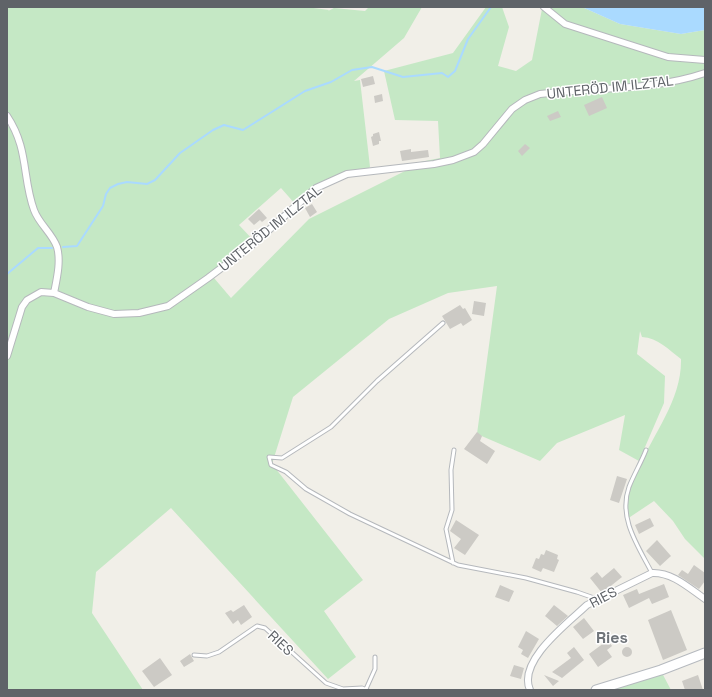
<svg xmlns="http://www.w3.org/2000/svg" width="712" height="697" viewBox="0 0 712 697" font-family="'Space Grotesk',sans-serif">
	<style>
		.green { fill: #c5e8c5 }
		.water { fill: #aadaff }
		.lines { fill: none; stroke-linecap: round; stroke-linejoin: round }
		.stream { stroke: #aadaff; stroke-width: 2 }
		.building { fill: #cccac5 }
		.lane-casing { stroke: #b5b8bc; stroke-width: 5 }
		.street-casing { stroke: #b5b8bc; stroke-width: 8 }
		.secondary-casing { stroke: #b6babf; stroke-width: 11 }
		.lane { stroke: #fff; stroke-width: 3 }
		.street { stroke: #fff; stroke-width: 6 }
		.secondary { stroke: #fff; stroke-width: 9 }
		.labels { text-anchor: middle; stroke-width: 3; stroke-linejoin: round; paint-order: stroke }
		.street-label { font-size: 14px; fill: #5f6368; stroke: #fff }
		.quarter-label { font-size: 16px; font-weight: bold; fill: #70757a; stroke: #fff }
	</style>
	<rect width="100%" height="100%" fill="#f1efe8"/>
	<path class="green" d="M 7,7 L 306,7 L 329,10 L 328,11 L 334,8 L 365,11 L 369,7 L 422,7 L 404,38 L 354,81 L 360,80 L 370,167 L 364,172 L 329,181 L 296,205 L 281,188 L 239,225 L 254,241 L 162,308 L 164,310 L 214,278 L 231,298 L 309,219 L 415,166 L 415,163 L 440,158 L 438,121 L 395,120 L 384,71 L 453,53 L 486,7 L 502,7 L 509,27 L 498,66 L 516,71 L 532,60 L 542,9 L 548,7 L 582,7 L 620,24 L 681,34 L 705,30 L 705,559 L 685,539 L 673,521 L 654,501 L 627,519 C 626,513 625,507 626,501 C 628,489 633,479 638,469 C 654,433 682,399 681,359 C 669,350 658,338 642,337 L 640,331 L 637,354 L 665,376 L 664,403 L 639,461 L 619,450 L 625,415 L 557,443 L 540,461 L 477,434 L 497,286 L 448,293 L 389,319 L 293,397 L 272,464 L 363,580 L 324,611 L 356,657 L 328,679 L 171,508 L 96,572 L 92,613 L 143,690 L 7,690 L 7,125 L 17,134 L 7,116 Z
		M 662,673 L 671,690 L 610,690 Z"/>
	<path class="water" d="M 582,7 L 705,7 L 705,30 L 681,34 L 620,24 Z"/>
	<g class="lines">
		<path class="stream" d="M 63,247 L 77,246 L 103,206 L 106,194 L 110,188 L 118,184 L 127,182 L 147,184 L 155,180 L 180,153 L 213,130 L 224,125 L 243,130 L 305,91 L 331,82 L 352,70 L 372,67 L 403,77 L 442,73 L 448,77 L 455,71 L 468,39 L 491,7
			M 7,274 L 38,248 L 52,248"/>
	</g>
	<path class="building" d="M 373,76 L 375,84 L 363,87 L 361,79 Z
		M 382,94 L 383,101 L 375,103 L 374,96 Z
		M 602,97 L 607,108 L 589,116 L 584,105 Z
		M 558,111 L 561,117 L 550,121 L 547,116 Z
		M 379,132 L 381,141 L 379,141 L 379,144 L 373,146 L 371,137 L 373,136 L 373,134 Z
		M 525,144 L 530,148 L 522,156 L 518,151 Z
		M 411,149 L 411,152 L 428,150 L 429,157 L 402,161 L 400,151 Z
		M 312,204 L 317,212 L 310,217 L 305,208 Z
		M 259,209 L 267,218 L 262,222 L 260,220 L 254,225 L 248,219 Z
		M 474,301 L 486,303 L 484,316 L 472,314 Z
		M 460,305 L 463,309 L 465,308 L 472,320 L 463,326 L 461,323 L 450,329 L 442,316 Z
		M 477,432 L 482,436 L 480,441 L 495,451 L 487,464 L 464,449 Z
		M 617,476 L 627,479 L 619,503 L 610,500 Z
		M 650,518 L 654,526 L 639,534 L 635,525 Z
		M 456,520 L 479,535 L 465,555 L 454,548 L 461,539 L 450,531 Z
		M 657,540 L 671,556 L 660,566 L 646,551 Z
		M 546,550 L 558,555 L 557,559 L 559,560 L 554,572 L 543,568 L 541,572 L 532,568 L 536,558 L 539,559 L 541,554 L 544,555 Z
		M 694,565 L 705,573 L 705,581 L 699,589 L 678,575 L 682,570 L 688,574 Z
		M 614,568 L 622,577 L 602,593 L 590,578 L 597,572 L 602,578 Z
		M 664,584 L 669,597 L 652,604 L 649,598 L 629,608 L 623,595 L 637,589 L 639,594 Z
		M 500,585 L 514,591 L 509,602 L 495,597 Z
		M 244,605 L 252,617 L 241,625 L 238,620 L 233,624 L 225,613 L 231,610 L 233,612 Z
		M 554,605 L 568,616 L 557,626 L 545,616 Z
		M 671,610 L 687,650 L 663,660 L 648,620 Z
		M 584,618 L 594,631 L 583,639 L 573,627 Z
		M 526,631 L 539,639 L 528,658 L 521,654 L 523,650 L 518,647 Z
		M 608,640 L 612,646 L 607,650 L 612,657 L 598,667 L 589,654 Z
		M 574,647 L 584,660 L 562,678 L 552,672 L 571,658 L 567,653 Z
		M622 652a5 5 0 1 1 10 0a5 5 0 1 1-10 0Z
		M 190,654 L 194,661 L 184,667 L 180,661 Z
		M 160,658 L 172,675 L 154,687 L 142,671 Z
		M 514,665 L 524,668 L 521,679 L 510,676 Z
		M 544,675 L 559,681 L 553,686 Z
		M 698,675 L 703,690 L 685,690 L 682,681 Z"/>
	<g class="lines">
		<defs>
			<path id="lane" d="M 443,323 L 377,381 L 331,427 L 282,458 L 269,457 L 271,465 L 286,472 L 306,489 L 350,514 L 458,565 L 526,578 L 577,592 L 597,599
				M 646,450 C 641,463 634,474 629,487 C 618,518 638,546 652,573
				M 453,563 L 446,529 L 452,510 L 451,470 L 454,450
				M 194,655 L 207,656 L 219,652 L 257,626 L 265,628 L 326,683 L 343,689 L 362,688 L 367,690
				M 366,689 L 375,669 L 375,657"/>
			<path id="street" d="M 544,7 L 565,24 L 668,57 L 705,60
				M 7,116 C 29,149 22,177 34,210 C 39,224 52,233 57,247 C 61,261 57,278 54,293
				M 7,356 L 22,307 L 27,300 L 41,292 L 54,293 L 88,307 L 114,314 L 139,313 L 168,306 L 208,278 L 252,245 L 316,188 L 347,174 L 434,164 L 453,160 L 474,152 L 483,144 L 512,109 L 525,100 L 540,94 C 595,87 652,91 705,73
				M 530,690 C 517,661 568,623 587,605 L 652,573 C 672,572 689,588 705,599"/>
			<path id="secondary" d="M 596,690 L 661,670 L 705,653"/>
		</defs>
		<use href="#lane" class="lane-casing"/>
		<use href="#street" class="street-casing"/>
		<use href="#secondary" class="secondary-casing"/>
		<use href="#lane" class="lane"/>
		<use href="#street" class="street"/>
		<use href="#secondary" class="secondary"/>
	</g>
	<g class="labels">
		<g class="street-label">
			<text transform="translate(610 87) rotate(-6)" y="5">UNTERÖD IM ILZTAL</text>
			<text transform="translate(270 228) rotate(-39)" y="5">UNTERÖD IM ILZTAL</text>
			<text transform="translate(603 597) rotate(-28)" y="5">RIES</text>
			<text transform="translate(281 643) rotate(43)" y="5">RIES</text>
		</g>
		<g class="quarter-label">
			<text x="612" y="643">Ries</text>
		</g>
	</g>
	<rect width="712" height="697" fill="none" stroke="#5f6368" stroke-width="16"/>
</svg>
